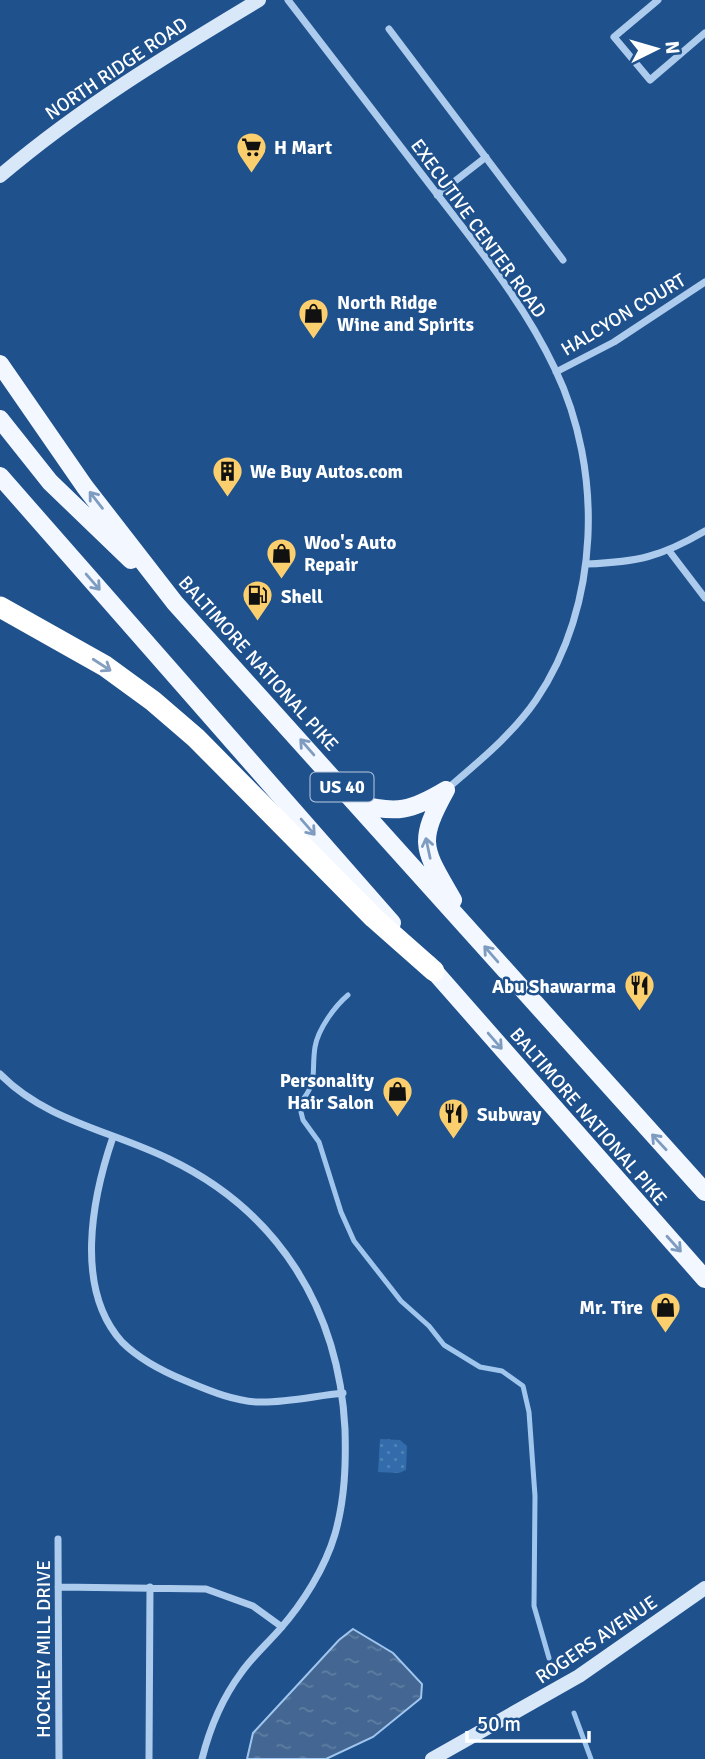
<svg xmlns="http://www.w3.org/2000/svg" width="705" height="1759" viewBox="0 0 705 1759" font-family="Signika,sans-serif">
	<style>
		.park { fill: url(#park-dots) }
		.water { fill: url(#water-ripples); stroke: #a0c6ee; stroke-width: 2 }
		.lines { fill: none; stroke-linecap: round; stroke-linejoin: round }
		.stream { stroke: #a0c6ee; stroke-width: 5 }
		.street { stroke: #adcbec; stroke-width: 7 }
		.secondary { stroke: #d9e8f9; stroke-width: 14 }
		.primary { stroke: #f3f7ff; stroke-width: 18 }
		.highway { stroke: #fff; stroke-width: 21 }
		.oneway { stroke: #7e9cc0 }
		.oneway2 { stroke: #849fc0 }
		.labels { text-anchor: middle; stroke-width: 5; stroke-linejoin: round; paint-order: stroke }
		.shield { fill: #1f518d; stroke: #bccbdd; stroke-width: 2 }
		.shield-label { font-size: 18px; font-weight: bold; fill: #fff }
		.street-label { font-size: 19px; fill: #fff; stroke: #1f518d }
		.poi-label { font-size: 19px; font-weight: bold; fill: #fff; stroke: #1f518d; text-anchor: start }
	</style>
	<defs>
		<pattern id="park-dots" width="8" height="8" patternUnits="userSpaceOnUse" patternTransform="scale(1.75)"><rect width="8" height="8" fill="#326cab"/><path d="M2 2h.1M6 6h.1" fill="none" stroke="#5182b8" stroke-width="1.8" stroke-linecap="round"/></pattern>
		<pattern id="water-ripples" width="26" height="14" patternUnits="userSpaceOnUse" patternTransform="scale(1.75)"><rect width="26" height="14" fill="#436792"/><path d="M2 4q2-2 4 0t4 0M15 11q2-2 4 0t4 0" fill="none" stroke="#5f7ea2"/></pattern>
	</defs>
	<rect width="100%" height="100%" fill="#1f518d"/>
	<path class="park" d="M 380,1439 L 400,1440 L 407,1446 L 406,1470 L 399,1473 L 378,1472 Z"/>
	<path class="water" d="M 353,1629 L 393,1653 L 422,1684 L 421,1698 L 373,1737 L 326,1759 L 247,1759 L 253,1733 L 339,1640 Z"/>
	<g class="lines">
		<path class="stream" d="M 348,995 C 335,1006 318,1029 315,1047 C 311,1073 319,1082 299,1104 L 303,1120 L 319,1142 L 341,1212 L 354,1241 L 401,1301 L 429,1326 L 444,1345 L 480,1367 L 502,1371 L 523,1386 L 529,1412 L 535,1496 L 534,1606 L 549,1658
			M 574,1713 L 591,1759"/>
		<path class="street" d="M 288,0 C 338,65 387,129 437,194 C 480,250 525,305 555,369 C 604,471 600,606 536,700 C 512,735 478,762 446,790
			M 658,0 L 614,37 L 650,80 L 705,33
			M 389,29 L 563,260
			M 437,195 L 486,157
			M 556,372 L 614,342 L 705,282
			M 670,552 L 705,598
			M 587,564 C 637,562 661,557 705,531
			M 0,1074 C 46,1121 112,1131 169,1159 C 278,1211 339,1309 345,1429 C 346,1464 345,1499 335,1534 C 325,1568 303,1603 280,1629 C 267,1644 252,1657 241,1673 C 221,1700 210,1727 202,1759
			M 113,1137 C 92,1198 74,1289 122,1342 C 139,1359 164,1372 186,1381 C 208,1390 233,1401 258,1402 C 286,1403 314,1396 343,1393
			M 58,1539 L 59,1759
			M 58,1587 L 206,1589 L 253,1606 L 282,1627
			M 149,1759 L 150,1587"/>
		<path class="secondary" d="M 0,176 C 81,107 169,54 259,0
			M 432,1759 L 579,1676 L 705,1588"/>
		<path class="primary" d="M 0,364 L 85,487 L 175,603 L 705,1192
			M 0,419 L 50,482 L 131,560
			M 0,476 L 392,923
			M 446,790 C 416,844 424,849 453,900
			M 357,804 C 397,814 411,811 446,790
			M 427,963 L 705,1279"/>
		<path class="highway" d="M 0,607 L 105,666 L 153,701 L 196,738 L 374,918 L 434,971"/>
	</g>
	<defs><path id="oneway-shaft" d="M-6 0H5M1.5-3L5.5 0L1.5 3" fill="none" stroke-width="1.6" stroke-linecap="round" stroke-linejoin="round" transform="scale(1.75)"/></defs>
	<g class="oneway">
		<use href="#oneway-shaft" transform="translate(96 500) rotate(-128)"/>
		<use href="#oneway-shaft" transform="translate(93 582) rotate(49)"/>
		<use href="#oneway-shaft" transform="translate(307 747) rotate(-131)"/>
		<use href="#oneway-shaft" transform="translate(308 827) rotate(49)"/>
		<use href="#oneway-shaft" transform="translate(428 848) rotate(-102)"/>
		<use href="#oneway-shaft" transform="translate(491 954) rotate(-131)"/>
		<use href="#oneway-shaft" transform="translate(495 1041) rotate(49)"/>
		<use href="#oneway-shaft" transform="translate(659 1142) rotate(-133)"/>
		<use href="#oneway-shaft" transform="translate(674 1244) rotate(48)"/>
	</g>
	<use class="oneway2" href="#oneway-shaft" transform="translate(102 665) rotate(33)"/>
	<defs>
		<symbol id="supermarket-pin" viewBox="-11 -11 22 30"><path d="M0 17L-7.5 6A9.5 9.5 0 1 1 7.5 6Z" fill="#fbcf6d" stroke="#1f518d"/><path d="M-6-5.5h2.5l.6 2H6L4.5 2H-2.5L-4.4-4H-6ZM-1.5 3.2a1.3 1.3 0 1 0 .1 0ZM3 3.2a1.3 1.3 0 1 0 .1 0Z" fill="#111"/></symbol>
		<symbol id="shop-pin" viewBox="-11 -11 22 30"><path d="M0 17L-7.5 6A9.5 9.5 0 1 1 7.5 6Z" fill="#fbcf6d" stroke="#1f518d"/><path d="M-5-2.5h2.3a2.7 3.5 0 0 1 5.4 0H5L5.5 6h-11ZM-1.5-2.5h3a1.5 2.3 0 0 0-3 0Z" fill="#111"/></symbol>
		<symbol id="building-pin" viewBox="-11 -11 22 30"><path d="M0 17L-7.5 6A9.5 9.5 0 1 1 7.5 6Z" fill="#fbcf6d" stroke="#1f518d"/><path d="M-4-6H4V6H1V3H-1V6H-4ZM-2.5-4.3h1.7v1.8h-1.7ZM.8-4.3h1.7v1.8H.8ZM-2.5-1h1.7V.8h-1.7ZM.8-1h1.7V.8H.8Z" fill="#111"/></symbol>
		<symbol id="fuel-pin" viewBox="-11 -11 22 30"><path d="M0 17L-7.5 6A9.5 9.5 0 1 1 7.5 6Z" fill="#fbcf6d" stroke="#1f518d"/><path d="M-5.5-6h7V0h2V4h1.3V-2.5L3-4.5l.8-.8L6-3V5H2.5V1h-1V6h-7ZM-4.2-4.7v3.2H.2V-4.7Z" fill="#111"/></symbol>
		<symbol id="restaurant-pin" viewBox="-11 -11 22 30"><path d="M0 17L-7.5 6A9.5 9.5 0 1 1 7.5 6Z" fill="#fbcf6d" stroke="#1f518d"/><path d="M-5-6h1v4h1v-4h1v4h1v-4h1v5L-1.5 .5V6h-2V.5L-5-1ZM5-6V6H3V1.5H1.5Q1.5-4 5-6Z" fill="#111"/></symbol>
	</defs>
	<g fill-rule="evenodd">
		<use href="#supermarket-pin" x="234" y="130" width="35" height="47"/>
		<use href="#shop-pin" x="296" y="296" width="35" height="47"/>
		<use href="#building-pin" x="210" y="454" width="35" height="47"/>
		<use href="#shop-pin" x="264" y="536" width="35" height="47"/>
		<use href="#fuel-pin" x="240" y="578" width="35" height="47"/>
		<use href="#restaurant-pin" x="622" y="968" width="35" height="47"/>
		<use href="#shop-pin" x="380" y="1074" width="35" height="47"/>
		<use href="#restaurant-pin" x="436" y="1096" width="35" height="47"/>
		<use href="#shop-pin" x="648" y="1290" width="35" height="47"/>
	</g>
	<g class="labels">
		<rect class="shield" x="310.5" y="772.5" width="63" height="29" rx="5"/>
		<g class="shield-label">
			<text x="342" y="793">US 40</text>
		</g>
		<g class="street-label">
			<text transform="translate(116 68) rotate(-34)" y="7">NORTH RIDGE ROAD</text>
			<text transform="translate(479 228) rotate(54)" y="7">EXECUTIVE CENTER ROAD</text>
			<text transform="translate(623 314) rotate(-31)" y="7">HALCYON COURT</text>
			<text transform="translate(259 663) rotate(48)" y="7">BALTIMORE NATIONAL PIKE</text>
			<text transform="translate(589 1116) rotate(49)" y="7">BALTIMORE NATIONAL PIKE</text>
			<text transform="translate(596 1639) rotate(-34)" y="7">ROGERS AVENUE</text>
			<text transform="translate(43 1649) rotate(-90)" y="7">HOCKLEY MILL DRIVE</text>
		</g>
		<g class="poi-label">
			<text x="274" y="154">H Mart</text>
			<text x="337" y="309">North Ridge<tspan x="337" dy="22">Wine and Spirits</tspan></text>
			<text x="250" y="478">We Buy Autos.com</text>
			<text x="304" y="549">Woo's Auto<tspan x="304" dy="22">Repair</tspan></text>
			<text x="281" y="603">Shell</text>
			<text x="616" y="993" text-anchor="end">Abu Shawarma</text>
			<text x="374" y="1087" text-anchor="end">Personality<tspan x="374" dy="22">Hair Salon</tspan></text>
			<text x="477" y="1121">Subway</text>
			<text x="643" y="1314" text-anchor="end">Mr. Tire</text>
		</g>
	</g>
	<g transform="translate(656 49) rotate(85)" stroke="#1f518d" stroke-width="5" paint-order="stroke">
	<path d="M0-5L12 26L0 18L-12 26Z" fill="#ffffff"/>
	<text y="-10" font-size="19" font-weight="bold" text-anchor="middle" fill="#ffffff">N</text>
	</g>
	<path d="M467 1731v10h122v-10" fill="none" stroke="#ffffff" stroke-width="3.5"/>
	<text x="477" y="1731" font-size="21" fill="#ffffff" stroke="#1f518d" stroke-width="5" paint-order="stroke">50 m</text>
</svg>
